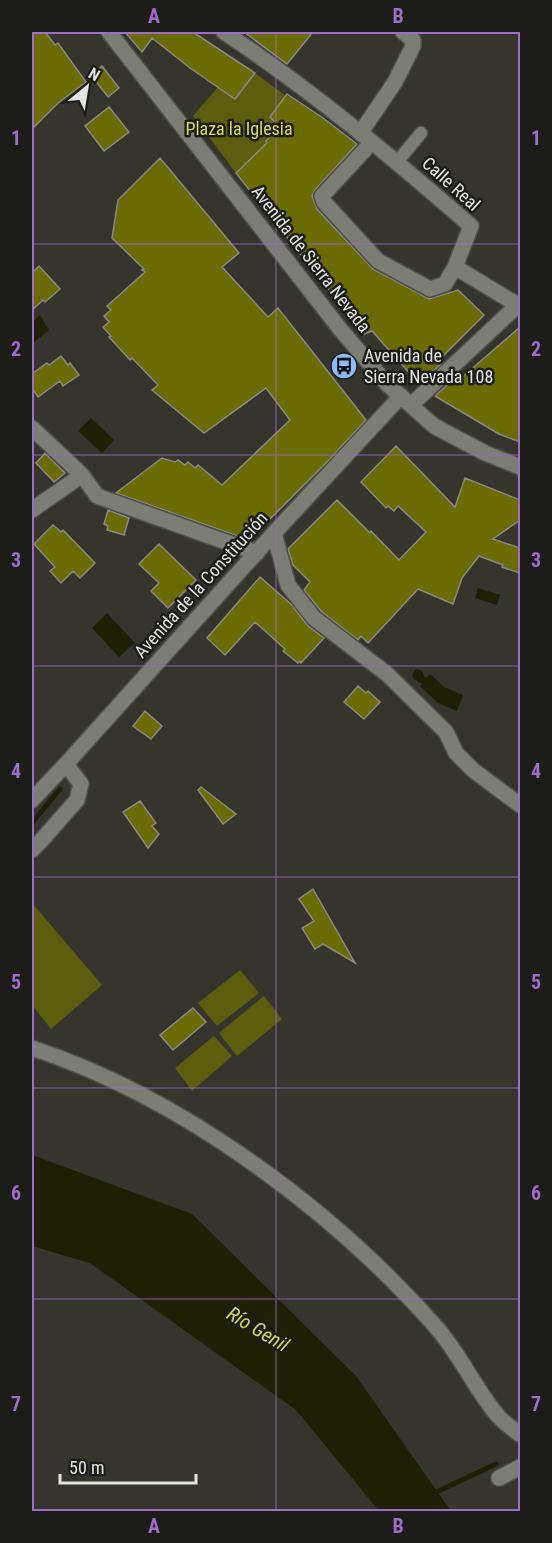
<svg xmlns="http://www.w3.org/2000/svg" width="552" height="1543" viewBox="0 0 552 1543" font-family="'Roboto Condensed',sans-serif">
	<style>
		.green { fill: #5c5d0e }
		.water { fill: #1f1f04 }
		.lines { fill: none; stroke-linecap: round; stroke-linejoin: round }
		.stream { stroke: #1f1f04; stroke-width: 5 }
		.building { fill: #6a6b03; stroke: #898981; stroke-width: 1.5 }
		.pedestrian-casing { stroke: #50504b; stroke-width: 15 }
		.minor-casing { stroke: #50504b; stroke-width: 18 }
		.tertiary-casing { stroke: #50504b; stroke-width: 18 }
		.pedestrian { stroke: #7c7d75; stroke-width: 12 }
		.minor { stroke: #7c7d75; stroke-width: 15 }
		.tertiary { stroke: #7c7d75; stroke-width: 15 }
		.grid { fill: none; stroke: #9f6cca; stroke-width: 1.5; stroke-opacity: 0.55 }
		.labels { text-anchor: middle; stroke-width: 5; stroke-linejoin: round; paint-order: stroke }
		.park-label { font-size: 18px; fill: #d7db65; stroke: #1c1d19 }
		.street-label { font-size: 18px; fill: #e3e3df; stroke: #1c1d19 }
		.poi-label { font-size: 18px; fill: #e3e3df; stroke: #1c1d19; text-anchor: start }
		.water-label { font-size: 20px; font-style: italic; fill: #d2d660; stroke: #1c1d19 }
		.neatline { fill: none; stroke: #9f6cca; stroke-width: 2 }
		.grid-label { font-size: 20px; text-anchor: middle; font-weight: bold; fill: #9f6cca }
	</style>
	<rect width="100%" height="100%" fill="#35352e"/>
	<path class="green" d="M 255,73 L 286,96 L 270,117 L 279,126 L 266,141 L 267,143 L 236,173 L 193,116 L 218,87 L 235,98 Z
		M 32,903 L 102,985 L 51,1029 L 32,1005 Z
		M 240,970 L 259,993 L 217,1026 L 198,1003 Z
		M 264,996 L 282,1019 L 237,1056 L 219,1033 Z
		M 214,1036 L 232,1056 L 192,1091 L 175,1068 Z"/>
	<path class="water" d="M 40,315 L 49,330 L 32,344 L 32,322 Z
		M 91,418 L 114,440 L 102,453 L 78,431 Z
		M 478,588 L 500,595 L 497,605 L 475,598 Z
		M 107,613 L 135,643 L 119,657 L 92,628 Z
		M 417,669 L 422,671 L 424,676 L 426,678 L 430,674 L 444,687 L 463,695 L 457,711 L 438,703 L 420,686 L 422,684 L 414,679 L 412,676 L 414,671 Z
		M 32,1155 L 192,1214 L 356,1376 L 451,1511 L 379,1511 L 296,1410 L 90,1263 L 32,1246 Z"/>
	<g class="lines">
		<path class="stream" d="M 32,823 L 60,789
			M 432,1494 L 496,1464"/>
	</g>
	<path class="building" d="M 32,32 L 45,32 L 55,45 L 58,43 L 86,82 L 58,103 L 32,129 Z
		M 125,32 L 193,32 L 255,73 L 235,99 L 190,68 L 152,38 L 142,52 Z
		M 244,32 L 313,32 L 287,64 Z
		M 102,66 L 119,88 L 108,97 L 91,75 Z
		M 287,94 L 323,118 L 357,144 L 315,190 L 312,196 L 317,209 L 373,269 L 429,299 L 458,290 L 484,315 L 440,359 L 443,362 L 419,384 L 372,331 L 364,334 L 236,173 L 267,143 L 266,141 L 279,126 L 270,117 Z
		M 109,107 L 129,132 L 104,151 L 85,126 Z
		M 160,158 L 239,253 L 222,267 L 268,317 L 278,308 L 366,420 L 329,460 L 249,540 L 116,493 L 162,458 L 175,462 L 178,460 L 185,465 L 188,462 L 195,468 L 198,465 L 222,485 L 290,420 L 266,388 L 204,433 L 152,390 L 158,385 L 132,358 L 130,360 L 109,337 L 111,336 L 103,327 L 109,322 L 104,316 L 111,310 L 107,306 L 145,272 L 142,270 L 144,269 L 112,238 L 118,200 Z
		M 39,266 L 60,289 L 45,302 L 43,300 L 32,310 L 32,273 Z
		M 520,327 L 520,442 L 499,434 L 435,396 L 457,376 L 460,379 Z
		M 61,356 L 68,365 L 70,363 L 79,375 L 63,386 L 60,381 L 38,397 L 32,388 L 32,374 L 47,363 L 49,365 Z
		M 396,446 L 455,507 L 465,478 L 520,500 L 520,520 L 493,539 L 520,548 L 520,573 L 502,567 L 503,565 L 479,556 L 462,578 L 453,604 L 418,589 L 368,643 L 361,636 L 358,640 L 321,611 L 304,590 L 310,582 L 293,565 L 288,549 L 337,500 L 370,533 L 371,531 L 399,560 L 426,532 L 398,506 L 394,511 L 388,506 L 386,508 L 361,482 Z
		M 45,453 L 65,473 L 54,482 L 36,463 Z
		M 108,510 L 129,518 L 124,535 L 107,530 L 108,526 L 104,524 Z
		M 53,525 L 61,532 L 63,530 L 95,563 L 80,578 L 73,571 L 61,583 L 50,571 L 55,567 L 34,544 Z
		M 159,544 L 196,580 L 168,608 L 151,591 L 159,583 L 139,564 Z
		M 260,577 L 292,605 L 308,626 L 324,638 L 301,663 L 300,661 L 298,663 L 283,651 L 285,649 L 255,622 L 225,655 L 207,638 Z
		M 358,686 L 366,693 L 368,691 L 380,702 L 364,719 L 344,702 Z
		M 145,711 L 162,726 L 151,739 L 133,726 Z
		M 201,787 L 236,814 L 223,824 L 198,790 Z
		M 140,801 L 156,823 L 152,826 L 159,834 L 148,848 L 123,812 Z
		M 313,889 L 355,963 L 323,944 L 315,949 L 302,928 L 314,921 L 299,899 Z
		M 193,1008 L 206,1022 L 173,1050 L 160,1035 Z"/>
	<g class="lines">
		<defs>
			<path id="pedestrian" d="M 397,162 L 421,133"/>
			<path id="minor" d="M 224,32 C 311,90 392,157 471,226 L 455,267 L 445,284 L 430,289 L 378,261 L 324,202 L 322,196 L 372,142
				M 361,132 L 395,82 L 413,46 L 413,40 L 403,32
				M 455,267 L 518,305 L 520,308
				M 411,405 L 520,303
				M 32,428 L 82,475 L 97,496 L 257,553
				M 32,510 L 82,475
				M 274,533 L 288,585 L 314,618 L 387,674 L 446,732 L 456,753 L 473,770 L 520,805
				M 32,800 L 66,764 L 274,533 L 401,396
				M 32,850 L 40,842 L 77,800 L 81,784 L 66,764
				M 32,1048 C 181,1097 333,1210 436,1327 C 460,1354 475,1389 498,1416 C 504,1423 512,1428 519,1434 L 520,1434
				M 499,1478 L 520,1467"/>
			<path id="tertiary" d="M 109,32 L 340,329 L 387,384 L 434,426 L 485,453 L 520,467"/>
		</defs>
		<use href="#pedestrian" class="pedestrian-casing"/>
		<use href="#minor" class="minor-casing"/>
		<use href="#tertiary" class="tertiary-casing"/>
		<use href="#pedestrian" class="pedestrian"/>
		<use href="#minor" class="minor"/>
		<use href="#tertiary" class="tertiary"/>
	</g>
	<path class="grid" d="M 276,32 L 276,1512M 32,244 L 520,244M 32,455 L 520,455M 32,666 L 520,666M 32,877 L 520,877M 32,1088 L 520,1088M 32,1299 L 520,1299"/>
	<defs>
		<symbol id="bus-disc" viewBox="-11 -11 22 22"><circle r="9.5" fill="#90b8fd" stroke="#1c1d19"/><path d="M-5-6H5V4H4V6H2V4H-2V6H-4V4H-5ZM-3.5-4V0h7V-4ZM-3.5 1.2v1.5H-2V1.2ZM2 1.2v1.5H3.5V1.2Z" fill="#111"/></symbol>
	</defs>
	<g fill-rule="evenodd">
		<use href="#bus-disc" x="329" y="351" width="30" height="30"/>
	</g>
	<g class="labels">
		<g class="park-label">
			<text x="239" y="135">Plaza la Iglesia</text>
		</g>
		<g class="street-label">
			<text transform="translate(451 184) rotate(42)" y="6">Calle Real</text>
			<text transform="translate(311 259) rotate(52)" y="6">Avenida de Sierra Nevada</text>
			<text transform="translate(201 585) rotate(-48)" y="6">Avenida de la Constitución</text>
		</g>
		<g class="poi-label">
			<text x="364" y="362">Avenida de<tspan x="364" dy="21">Sierra Nevada 108</tspan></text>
		</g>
		<g class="water-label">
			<text transform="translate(258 1329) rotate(31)" y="7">Río Genil</text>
		</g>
	</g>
	<rect width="552" height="1543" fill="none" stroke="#1c1d19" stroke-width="66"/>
	<g transform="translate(87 87) rotate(30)" stroke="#1c1d19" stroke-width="4.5" paint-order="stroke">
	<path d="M0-4.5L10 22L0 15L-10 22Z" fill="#e3e3df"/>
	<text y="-9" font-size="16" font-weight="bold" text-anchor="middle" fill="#e3e3df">N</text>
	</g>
	<path d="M60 1474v9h136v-9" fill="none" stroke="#e3e3df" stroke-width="3"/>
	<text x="69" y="1474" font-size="18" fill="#e3e3df" stroke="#1c1d19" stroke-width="4.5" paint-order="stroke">50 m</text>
	<rect x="33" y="33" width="486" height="1477" class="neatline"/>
	<g class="grid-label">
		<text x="154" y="23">A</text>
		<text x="398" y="23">B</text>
		<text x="16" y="145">1</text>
		<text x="536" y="145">1</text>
		<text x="16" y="356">2</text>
		<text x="536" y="356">2</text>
		<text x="16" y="567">3</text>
		<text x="536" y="567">3</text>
		<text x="16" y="778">4</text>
		<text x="536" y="778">4</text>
		<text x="16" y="989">5</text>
		<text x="536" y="989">5</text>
		<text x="16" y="1200">6</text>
		<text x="536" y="1200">6</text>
		<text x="16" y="1411">7</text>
		<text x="536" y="1411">7</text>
		<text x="154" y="1533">A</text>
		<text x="398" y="1533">B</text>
	</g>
</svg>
